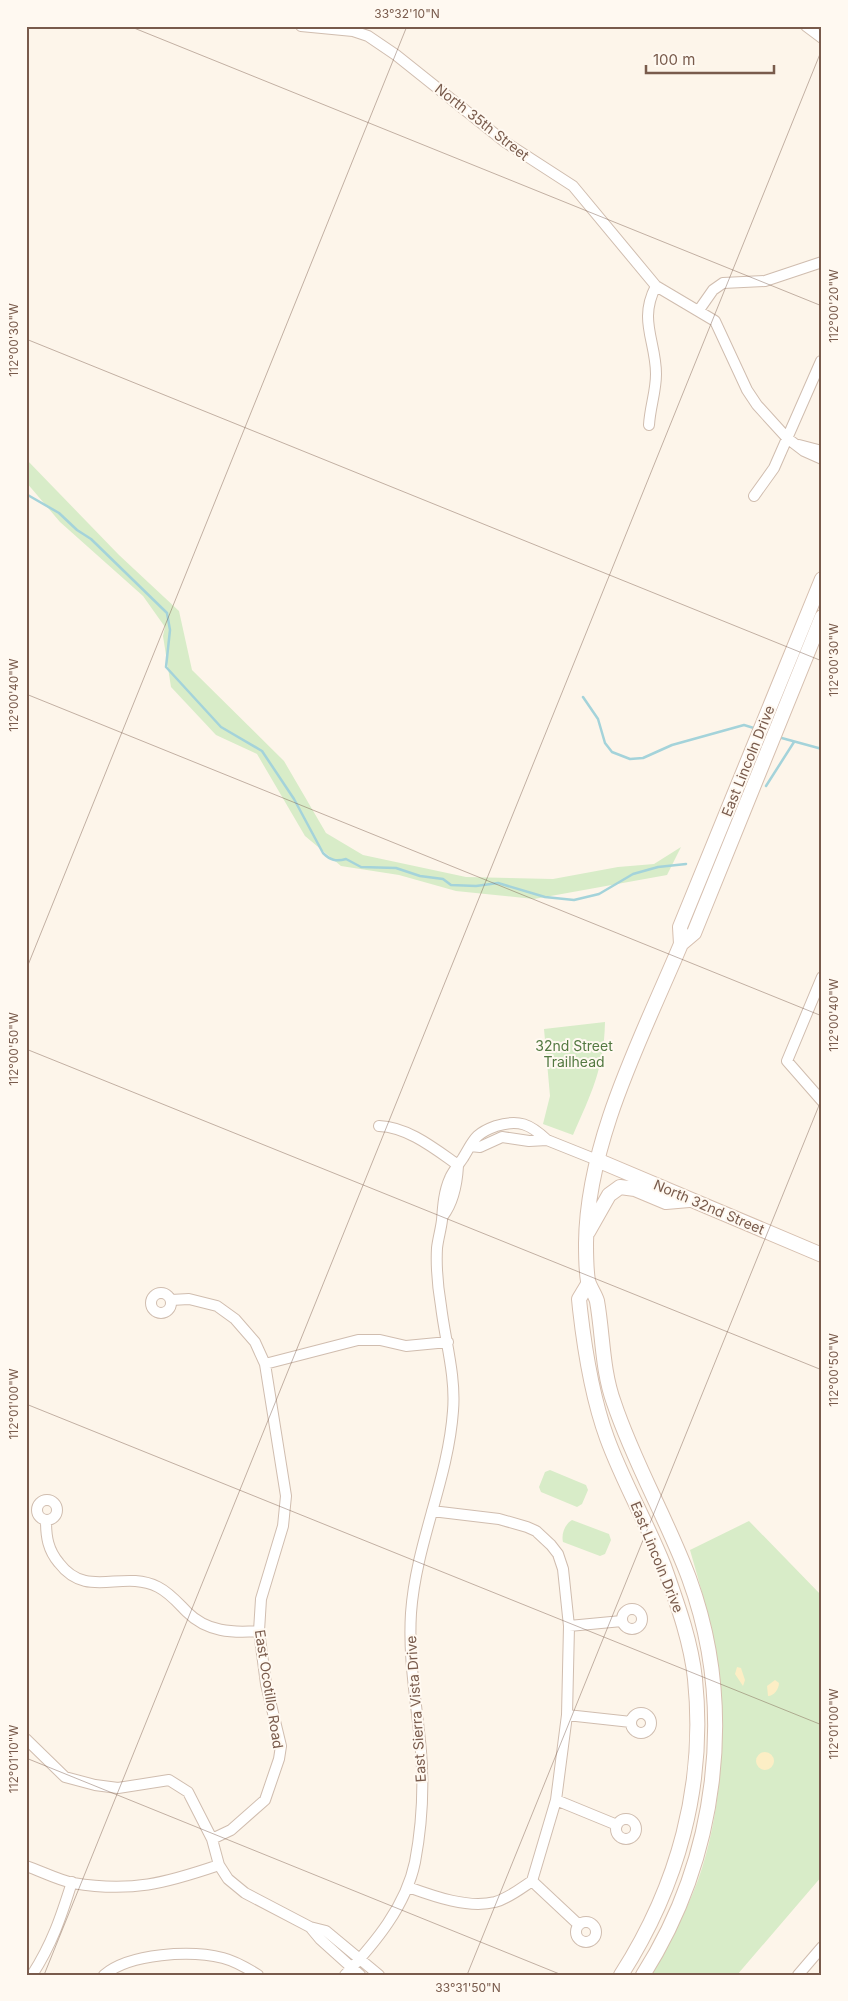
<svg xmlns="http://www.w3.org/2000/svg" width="848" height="2001" viewBox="0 0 848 2001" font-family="Inter,sans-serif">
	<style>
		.green { fill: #d8ecc8 }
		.sand { fill: #fceec5 }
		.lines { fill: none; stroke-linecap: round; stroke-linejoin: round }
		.stream { stroke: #a4d3da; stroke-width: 2.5 }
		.street-casing { stroke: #d0bdaf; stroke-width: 12 }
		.secondary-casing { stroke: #d6bfaf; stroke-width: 16 }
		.street { stroke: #fff; stroke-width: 10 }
		.secondary { stroke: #fff; stroke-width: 14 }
		.ticks { fill: none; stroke: #795b4c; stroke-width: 1; stroke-opacity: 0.45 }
		.labels { text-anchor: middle; stroke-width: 4; stroke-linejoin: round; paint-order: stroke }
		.street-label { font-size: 14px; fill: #795b4c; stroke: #fff9f1 }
		.park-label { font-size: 14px; fill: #537941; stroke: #fff9f1 }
		.neatline { fill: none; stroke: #795b4c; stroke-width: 2 }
		.ticks-label { font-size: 12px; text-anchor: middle; fill: #795b4c }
	</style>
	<rect width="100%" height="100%" fill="#fdf5ea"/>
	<path class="green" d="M 26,459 L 119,555 L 179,611 L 192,670 L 284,761 L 326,833 L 363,855 L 466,877 L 553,879 L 618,867 L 654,864 L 681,847 L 667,875 L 534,899 L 456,891 L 399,875 L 341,866 L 305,836 L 257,754 L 216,735 L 171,687 L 163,636 L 165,627 L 143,596 L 60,522 L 26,482 Z
		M 605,1022 C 604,1069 591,1094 573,1135 L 543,1124 L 550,1096 L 544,1029 Z
		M 550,1470 L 586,1485 L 588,1490 L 582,1504 L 577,1507 L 541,1492 L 539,1487 L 545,1472 Z
		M 572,1520 L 609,1534 L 611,1540 L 605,1554 L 600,1556 L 563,1542 C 561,1534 565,1524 572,1520 Z
		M 749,1521 L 822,1596 L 822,1876 L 737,1975 L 650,1975 C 668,1944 686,1913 698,1880 C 722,1813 727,1727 716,1658 C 711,1622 700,1585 690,1550 Z"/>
	<path class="sand" d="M 737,1667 L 741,1668 L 745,1680 L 743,1686 L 735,1674 Z
		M 775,1680 L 779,1683 C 779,1689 774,1696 768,1696 L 767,1686 Z
		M756 1761a9 9 0 1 1 18 0a9 9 0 1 1-18 0Z"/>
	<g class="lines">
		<path class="stream" d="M 26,494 L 59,513 L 77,530 L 91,539 L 167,613 L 170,630 L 166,667 L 221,727 L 262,751 L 294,799 L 323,853 C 330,860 336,862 346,859 L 361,867 L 396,868 L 420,876 L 443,879 L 451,885 L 476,886 L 498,883 L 545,897 L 574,900 L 599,894 L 633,874 L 658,867 L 686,864
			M 583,697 L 598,719 L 605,743 L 612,752 L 630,759 L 643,758 L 672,745 L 744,725 L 757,729
			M 778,737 L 822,749
			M 766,786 L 794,742"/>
		<defs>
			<path id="street" d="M 301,26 L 353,31 L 368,36 L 396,55 L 505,142 L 573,186 L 656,286 L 715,321 L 747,390 L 757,405 L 787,438 L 804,451 L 822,459
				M 806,26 L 822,38
				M 699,310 L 713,290 L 723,283 L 765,281 L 822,262
				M 649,425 C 650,407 656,392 656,374 C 656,341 638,320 656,286
				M 799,445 L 822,451
				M 754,496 L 774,468 L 821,361
				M 822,977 L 787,1061 L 822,1101
				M 379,1126 C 408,1127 435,1149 458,1165
				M 470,1146 L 480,1147 L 502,1137 L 529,1141 L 547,1140 L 597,1160
				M 443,1216 C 453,1203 457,1183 458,1166
				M151 1303a10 10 0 1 1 20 0a10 10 0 1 1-20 0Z
				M 171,1300 L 189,1299 L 217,1306 L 235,1319 L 255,1342 L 265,1364 L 286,1496 L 283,1526 L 261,1599 L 259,1631 L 266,1684 L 281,1746 L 279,1759 L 265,1800 L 231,1830 L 212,1839
				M 265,1364 L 358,1340 L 380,1340 L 406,1346 L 448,1342
				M37 1510a10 10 0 1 1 20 0a10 10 0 1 1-20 0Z
				M 46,1521 C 46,1537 48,1550 59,1563 C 87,1600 122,1569 158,1587 C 170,1593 178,1603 187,1612 C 207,1632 232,1633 259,1631
				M622 1619a10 10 0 1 1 20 0a10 10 0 1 1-20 0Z
				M 569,1626 L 622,1621
				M631 1723a10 10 0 1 1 20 0a10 10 0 1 1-20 0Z
				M 567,1715 L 631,1722
				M 26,1739 L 65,1777 L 95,1785 L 118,1788 L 169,1780 L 188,1792 L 212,1839 L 219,1865 L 228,1879 L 245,1893 L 310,1927 L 326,1931 L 379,1975
				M 556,1800 L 617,1825
				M616 1829a10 10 0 1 1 20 0a10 10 0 1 1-20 0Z
				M 26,1866 C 41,1871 58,1880 73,1883 C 131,1893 166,1883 219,1865
				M 532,1881 L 579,1925
				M 408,1887 C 433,1896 468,1909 495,1902 C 509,1898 520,1889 532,1881 L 556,1800 L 567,1715 L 569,1626 L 563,1569 L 558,1554 L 551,1545 L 536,1531 L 527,1527 L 499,1519 L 432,1511
				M576 1932a10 10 0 1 1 20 0a10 10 0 1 1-20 0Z
				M 310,1927 L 320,1939 L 360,1975
				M 32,1975 C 52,1944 61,1917 72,1882
				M 104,1975 C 130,1953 191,1950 223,1958 C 235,1961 247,1968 258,1975
				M 345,1975 C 375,1943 406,1906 415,1862 C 422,1825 424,1788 421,1751 C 417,1705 408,1660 411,1613 C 416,1543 448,1480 453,1411 C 456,1376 445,1340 441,1306 C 438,1288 436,1266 437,1248 C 438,1239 441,1229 442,1220 C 443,1206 444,1191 450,1178 C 453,1171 459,1164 463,1158 C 474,1140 474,1134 496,1126 C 519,1119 530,1124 547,1140
				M 798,1975 L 822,1947"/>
			<path id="secondary" d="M 681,944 L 694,933 L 822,617
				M 597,1160 L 822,1255
				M 588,1232 L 609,1195 L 620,1187 L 635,1189 L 666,1202 L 689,1200
				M 588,1284 L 579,1299 L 580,1309 C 585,1353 592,1397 607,1438 C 623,1482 647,1523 664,1566 C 677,1603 691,1641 695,1679 C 706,1785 678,1886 621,1975
				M 643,1975 C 717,1858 737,1709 689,1578 C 667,1519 634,1463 614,1403 C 602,1370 603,1335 597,1301 C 595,1294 590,1288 588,1281 C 586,1269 586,1255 586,1243 C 587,1141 642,1037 681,944 L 680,927 L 822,579"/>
		</defs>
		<use href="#street" class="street-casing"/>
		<use href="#secondary" class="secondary-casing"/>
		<use href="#street" class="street"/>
		<use href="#secondary" class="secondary"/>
	</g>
	<path class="ticks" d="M 129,26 L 822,306M 26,339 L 822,661M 26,694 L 822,1016M 26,970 L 407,26M 26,1049 L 822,1370M 26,1404 L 822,1725M 26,1758 L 562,1975M 44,1975 L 822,49M 467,1975 L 822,1098"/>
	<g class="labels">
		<g class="street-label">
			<text transform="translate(482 122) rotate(38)" y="5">North 35th Street</text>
			<text transform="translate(748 761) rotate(-68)" y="5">East Lincoln Drive</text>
			<text transform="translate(709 1207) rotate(23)" y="5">North 32nd Street</text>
			<text transform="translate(657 1557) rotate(68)" y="5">East Lincoln Drive</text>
			<text transform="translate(269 1689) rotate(81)" y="5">East Ocotillo Road</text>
			<text transform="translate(416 1709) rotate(-94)" y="5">East Sierra Vista Drive</text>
		</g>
		<g class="park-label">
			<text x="574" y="1051">32nd Street<tspan x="574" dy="16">Trailhead</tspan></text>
		</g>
	</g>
	<rect width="848" height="2001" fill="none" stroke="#fff9f1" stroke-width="55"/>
	<path d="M646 65v8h128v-8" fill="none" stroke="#795b4c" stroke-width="2.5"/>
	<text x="653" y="65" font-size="15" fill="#795b4c" stroke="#fff9f1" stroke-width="4" paint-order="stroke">100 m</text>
	<rect x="28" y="28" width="792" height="1946" class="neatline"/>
	<g class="ticks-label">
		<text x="407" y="18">33°32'10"N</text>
		<text transform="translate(834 306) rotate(-90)" y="4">112°00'20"W</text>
		<text transform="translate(14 340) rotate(-90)" y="4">112°00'30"W</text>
		<text transform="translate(834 660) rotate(-90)" y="4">112°00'30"W</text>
		<text transform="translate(14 695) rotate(-90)" y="4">112°00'40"W</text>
		<text transform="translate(834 1015) rotate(-90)" y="4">112°00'40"W</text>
		<text transform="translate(14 1049) rotate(-90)" y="4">112°00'50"W</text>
		<text transform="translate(834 1370) rotate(-90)" y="4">112°00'50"W</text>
		<text transform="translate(14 1404) rotate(-90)" y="4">112°01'00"W</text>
		<text transform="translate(834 1724) rotate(-90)" y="4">112°01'00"W</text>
		<text transform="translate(14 1759) rotate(-90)" y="4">112°01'10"W</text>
		<text x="468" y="1992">33°31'50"N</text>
	</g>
</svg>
